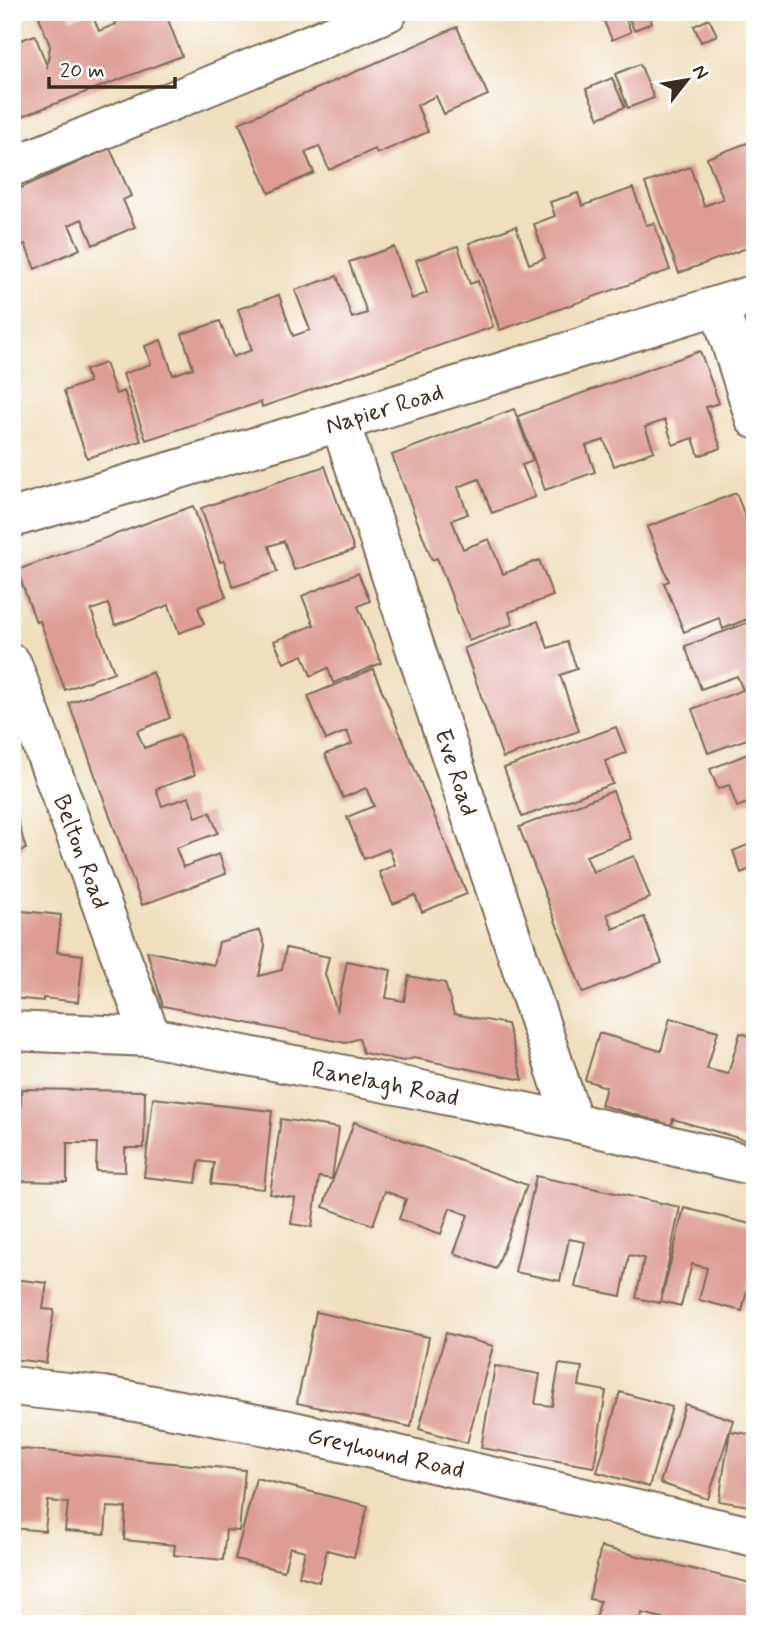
<svg xmlns="http://www.w3.org/2000/svg" width="767" height="1636" viewBox="0 0 767 1636" font-family="Mynerve,sans-serif">
	<style>
		.building { fill: #dd9d94 }
		.lines { fill: none; stroke-linecap: round; stroke-linejoin: round }
		.minor-casing { stroke: #7a6956; stroke-width: 42 }
		.minor { stroke: #fff; stroke-width: 38 }
		.labels { text-anchor: middle; stroke-width: 7; stroke-linejoin: round; paint-order: stroke }
		.street-label { font-size: 24px; fill: #3b2a1e; stroke: #fff }
	</style>
	<rect width="100%" height="100%" fill="#fff"/>
	<filter id="ink" filterUnits="userSpaceOnUse"><feTurbulence type="fractalNoise" baseFrequency=".0143" numOctaves="2"/><feDisplacementMap in="SourceGraphic" scale="14" xChannelSelector="R" yChannelSelector="G"/><feConvolveMatrix kernelMatrix="1 2 1 2 8 2 1 2 1" color-interpolation-filters="sRGB"/></filter>
	<filter id="wash" filterUnits="userSpaceOnUse"><feTurbulence type="fractalNoise" baseFrequency=".00686" numOctaves="4" result="noise"/><feDisplacementMap in="SourceGraphic" scale="28" xChannelSelector="R" yChannelSelector="G"/><feGaussianBlur stdDeviation="1.57" result="paint"/><feColorMatrix in="noise" values="0 0 0 0 0 0 0 0 0 0 0 0 0 0 0 0 0 1.4 0 .05"/><feComposite in="paint" operator="in"/></filter>
	<g filter="url(#wash)">
		<rect width="100%" height="100%" fill="#f0dfbf"/>
		<g id="blocks">
			<path class="building" d="M 42,12 L 68,12 L 71,19 L 91,12 L 99,31 L 116,24 L 111,12 L 165,12 L 182,56 L 12,120 L 12,43 L 35,35 L 47,66 L 50,46 L 38,14 Z
				M 600,12 L 623,12 L 631,32 L 612,40 Z
				M 626,12 L 648,12 L 652,23 L 634,30 Z
				M 709,19 L 717,35 L 701,42 L 694,26 Z
				M 457,27 L 488,95 L 444,114 L 436,96 L 417,105 L 428,132 L 377,154 L 375,149 L 329,170 L 319,146 L 305,152 L 314,173 L 269,193 L 239,123 Z
				M 640,64 L 654,98 L 628,108 L 615,74 Z
				M 612,78 L 625,107 L 599,118 L 586,89 Z
				M 747,143 L 755,163 L 755,245 L 679,273 L 645,183 L 690,167 L 704,206 L 723,199 L 707,158 Z
				M 110,148 L 131,196 L 123,200 L 135,227 L 93,245 L 82,219 L 69,225 L 80,249 L 35,269 L 25,244 L 12,250 L 12,192 Z
				M 633,188 L 646,225 L 654,223 L 670,270 L 500,330 L 469,243 L 516,226 L 529,264 L 545,258 L 534,224 L 555,216 L 550,202 L 578,193 L 582,206 Z
				M 458,246 L 470,284 L 478,281 L 493,327 L 262,407 L 261,402 L 146,440 L 123,374 L 151,364 L 145,346 L 161,340 L 173,375 L 193,368 L 182,334 L 220,321 L 233,357 L 252,350 L 238,309 L 279,295 L 293,336 L 310,330 L 295,290 L 337,276 L 352,318 L 367,313 L 349,262 L 394,247 L 412,299 L 427,293 L 416,260 Z
				M 700,351 L 719,403 L 706,407 L 721,448 L 699,456 L 693,438 L 673,445 L 665,420 L 645,427 L 654,451 L 614,466 L 604,440 L 586,446 L 595,472 L 545,490 L 518,416 Z
				M 105,363 L 116,394 L 124,391 L 141,441 L 87,458 L 64,391 L 89,382 L 85,370 Z
				M 514,409 L 533,461 L 522,465 L 535,497 L 492,513 L 479,479 L 458,487 L 468,514 L 452,520 L 463,549 L 489,539 L 503,574 L 539,560 L 553,596 L 509,612 L 513,624 L 469,641 L 437,558 L 432,560 L 392,455 Z
				M 325,466 L 354,550 L 294,570 L 284,541 L 269,546 L 277,572 L 233,587 L 224,561 L 220,562 L 201,508 Z
				M 736,493 L 747,521 L 750,519 L 755,532 L 755,616 L 723,629 L 719,618 L 684,632 L 664,583 L 669,581 L 647,527 Z
				M 193,506 L 226,597 L 198,607 L 204,624 L 179,633 L 169,605 L 115,625 L 108,604 L 91,610 L 114,672 L 65,690 L 40,621 L 36,622 L 17,570 Z
				M 358,573 L 370,601 L 358,606 L 381,663 L 333,683 L 328,668 L 311,676 L 303,655 L 284,663 L 274,641 L 314,625 L 302,596 Z
				M 755,620 L 755,736 L 708,753 L 692,709 L 743,690 L 737,676 L 701,689 L 685,646 Z
				M 538,621 L 548,648 L 567,642 L 577,669 L 560,675 L 579,731 L 503,758 L 464,648 Z
				M 373,669 L 467,894 L 422,912 L 415,895 L 393,904 L 379,872 L 395,865 L 389,849 L 364,859 L 347,817 L 374,806 L 366,788 L 343,798 L 325,754 L 352,744 L 347,731 L 326,740 L 308,696 Z
				M 153,672 L 170,718 L 137,731 L 144,748 L 180,735 L 195,775 L 156,789 L 162,806 L 189,797 L 196,817 L 210,812 L 218,833 L 176,848 L 183,867 L 219,854 L 226,874 L 142,905 L 69,703 Z
				M 616,727 L 626,753 L 605,761 L 613,784 L 522,817 L 504,768 Z
				M 755,751 L 755,800 L 737,807 L 729,785 L 718,789 L 710,769 Z
				M 613,791 L 631,839 L 586,856 L 593,872 L 634,856 L 650,898 L 607,914 L 613,929 L 644,917 L 662,963 L 583,993 L 519,827 Z
				M 12,801 L 26,849 L 12,853 Z
				M 755,842 L 755,867 L 741,873 L 733,851 Z
				M 12,910 L 61,915 L 57,952 L 83,955 L 78,1002 L 43,998 L 43,1001 L 12,998 Z
				M 260,930 L 265,946 L 259,976 L 282,970 L 286,948 L 329,957 L 325,974 L 337,1012 L 347,961 L 391,970 L 386,998 L 404,1001 L 409,976 L 445,983 L 454,1014 L 507,1024 L 523,1080 L 414,1058 L 403,1061 L 363,1053 L 359,1038 L 346,1043 L 163,1006 L 147,951 L 214,965 L 219,942 Z
				M 670,1018 L 718,1031 L 707,1069 L 728,1074 L 740,1033 L 755,1037 L 755,1143 L 673,1119 L 671,1125 L 601,1105 L 606,1087 L 585,1080 L 599,1033 L 661,1051 Z
				M 21,1089 L 145,1091 L 144,1148 L 125,1148 L 125,1172 L 96,1171 L 97,1143 L 67,1143 L 67,1182 L 19,1181 Z
				M 153,1098 L 272,1111 L 264,1189 L 211,1184 L 214,1163 L 199,1161 L 196,1183 L 144,1177 Z
				M 281,1119 L 339,1128 L 332,1179 L 319,1177 L 312,1227 L 291,1224 L 295,1198 L 270,1194 Z
				M 354,1122 L 527,1185 L 496,1269 L 454,1253 L 468,1215 L 450,1208 L 441,1234 L 399,1219 L 406,1199 L 385,1191 L 373,1225 L 323,1207 Z
				M 536,1176 L 680,1207 L 660,1303 L 636,1298 L 644,1258 L 629,1255 L 621,1296 L 575,1287 L 585,1242 L 569,1239 L 560,1281 L 515,1272 Z
				M 684,1208 L 755,1225 L 755,1279 L 750,1278 L 742,1311 L 699,1300 L 707,1268 L 692,1264 L 681,1306 L 661,1301 Z
				M 12,1279 L 47,1283 L 43,1309 L 54,1310 L 46,1363 L 12,1359 Z
				M 316,1312 L 429,1337 L 411,1427 L 297,1403 Z
				M 446,1333 L 493,1346 L 467,1443 L 419,1429 Z
				M 559,1364 L 582,1367 L 579,1386 L 606,1391 L 594,1467 L 481,1448 L 495,1366 L 540,1374 L 535,1404 L 552,1406 Z
				M 620,1392 L 672,1407 L 649,1487 L 597,1472 Z
				M 685,1404 L 733,1420 L 708,1499 L 660,1483 Z
				M 730,1431 L 755,1435 L 755,1507 L 719,1501 Z
				M 12,1448 L 245,1470 L 239,1531 L 226,1530 L 223,1560 L 174,1555 L 175,1545 L 124,1540 L 126,1508 L 107,1507 L 105,1534 L 65,1531 L 68,1503 L 48,1501 L 45,1531 L 12,1528 Z
				M 256,1478 L 368,1506 L 354,1557 L 327,1550 L 319,1582 L 299,1576 L 305,1551 L 290,1547 L 284,1571 L 235,1559 Z
				M 601,1547 L 755,1584 L 755,1624 L 661,1624 L 662,1618 L 642,1613 L 640,1624 L 595,1624 L 600,1601 L 589,1599 Z"/>
		</g>
	</g>
	<g filter="url(#ink)">
		<use href="#blocks" fill-opacity="0" stroke="#7a6956" stroke-width="2"/>
		<g class="lines">
			<defs>
				<g id="minor">
					<path d="M 12,167 L 388,12"/>
					<path d="M 719,306 L 755,419"/>
					<path id="s1" d="M 340,422 L 573,1122"/>
					<path id="s2" d="M 12,518 L 340,422 L 755,294"/>
					<path id="s3" d="M 12,664 L 151,1037"/>
					<path id="s4" d="M 12,1031 L 151,1037 L 402,1086 L 573,1122 L 755,1166"/>
					<path id="s5" d="M 12,1386 L 103,1396 L 289,1430 L 755,1537"/>
				</g>
			</defs>
			<use href="#minor" class="minor-casing"/>
			<use href="#minor" class="minor"/>
		</g>
	</g>
	<g class="labels">
		<g class="street-label">
			<text dy="8" stroke="none"><textPath href="#s2" startOffset="388">Napier Road</textPath></text>
			<text dy="8" stroke="none"><textPath href="#s1" startOffset="369">Eve Road</textPath></text>
			<text dy="8" stroke="none"><textPath href="#s3" startOffset="200">Belton Road</textPath></text>
			<text dy="8" stroke="none"><textPath href="#s4" startOffset="378">Ranelagh Road</textPath></text>
			<text dy="8" stroke="none"><textPath href="#s5" startOffset="380">Greyhound Road</textPath></text>
		</g>
	</g>
	<rect width="767" height="1636" fill="none" stroke="#fff" stroke-width="42"/>
	<g transform="translate(687 80) rotate(59)" stroke="#ffffff" stroke-width="5" paint-order="stroke">
	<path d="M0-5L12 26L0 18L-12 26Z" fill="#3b2a1e"/>
	<text y="-10" font-size="19" font-weight="bold" text-anchor="middle" fill="#3b2a1e">N</text>
	</g>
	<path d="M49 77v10h126v-10" fill="none" stroke="#3b2a1e" stroke-width="3.5"/>
	<text x="60" y="77" font-size="21" fill="#3b2a1e" stroke="#ffffff" stroke-width="5" paint-order="stroke">20 m</text>
</svg>
